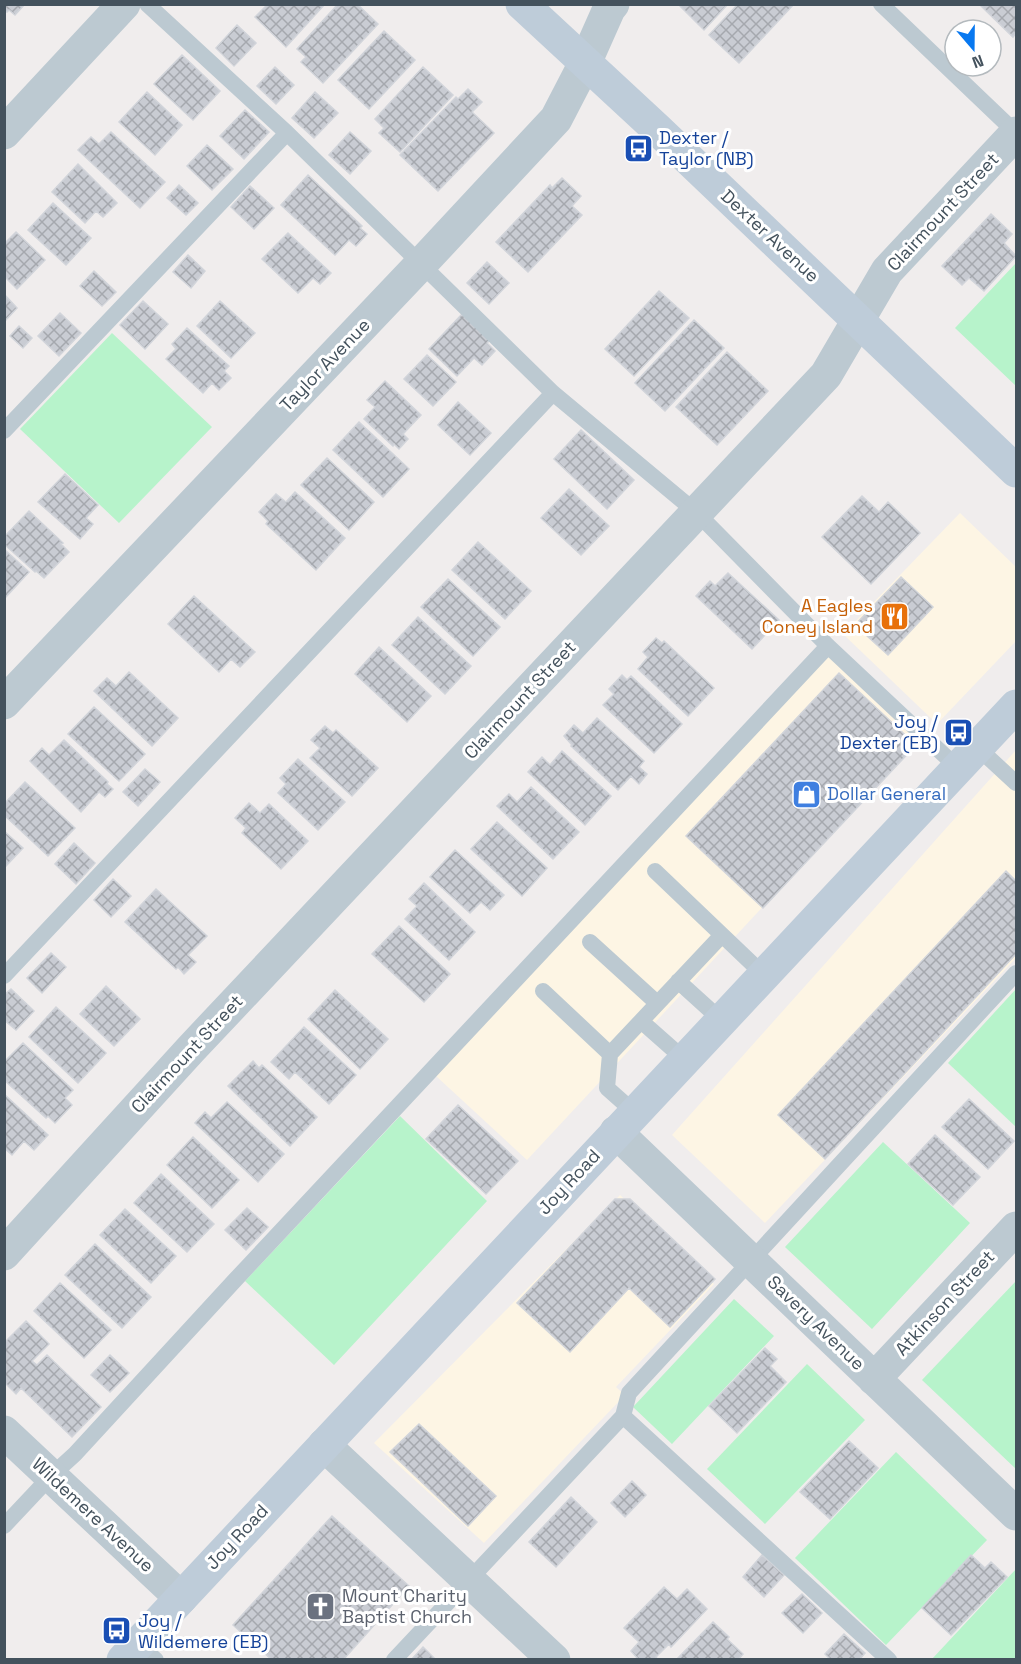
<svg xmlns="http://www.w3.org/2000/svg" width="1021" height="1664" viewBox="0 0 1021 1664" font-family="'Space Grotesk',sans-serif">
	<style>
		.commercial { fill: #fdf5e4 }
		.grass { fill: #b7f3cb }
		.building { fill: url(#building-cross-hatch); stroke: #d1d4da; stroke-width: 1.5 }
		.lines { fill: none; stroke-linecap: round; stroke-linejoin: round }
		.lane { stroke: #bcc9d1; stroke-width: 16 }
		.street { stroke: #bcc9d1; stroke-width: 33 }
		.secondary { stroke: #beccd9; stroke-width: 33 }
		.labels { text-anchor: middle; stroke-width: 6; stroke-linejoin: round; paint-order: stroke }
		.transit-label { font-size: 18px; fill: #164399; stroke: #fff; text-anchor: start }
		.street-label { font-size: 18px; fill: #44525d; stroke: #fff }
		.food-label { font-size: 18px; fill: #c56008; stroke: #fff; text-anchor: end }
		.shop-label { font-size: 18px; fill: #366cbe; stroke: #fff; text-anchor: start }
		.worship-label { font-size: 18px; fill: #5b616d; stroke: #fff; text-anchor: start }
	</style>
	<defs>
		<pattern id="building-cross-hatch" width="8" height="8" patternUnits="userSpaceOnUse" patternTransform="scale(1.5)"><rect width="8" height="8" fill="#c9ccd3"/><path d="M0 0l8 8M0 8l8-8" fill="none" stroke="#a5a8ae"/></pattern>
	</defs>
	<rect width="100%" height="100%" fill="#f0eded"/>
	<path class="commercial" d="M 960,513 L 1016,567 L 1016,641 L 937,724 L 843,634 Z
		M 827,655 L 918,740 L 527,1160 L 436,1076 Z
		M 1016,750 L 1016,958 L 765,1223 L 672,1135 Z
		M 620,1195 L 714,1284 L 616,1387 L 625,1395 L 484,1543 L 374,1443 Z"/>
	<path class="grass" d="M 1016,263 L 1016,386 L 955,328 Z
		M 112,333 L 212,427 L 119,523 L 20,429 Z
		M 1016,989 L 1016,1127 L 948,1063 Z
		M 400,1116 L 487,1201 L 334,1365 L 245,1281 Z
		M 883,1142 L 970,1223 L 872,1329 L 785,1247 Z
		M 1016,1281 L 1016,1469 L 922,1380 Z
		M 734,1299 L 774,1336 L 672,1444 L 633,1407 Z
		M 807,1364 L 865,1420 L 765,1524 L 707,1469 Z
		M 896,1452 L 987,1540 L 886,1645 L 795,1558 Z
		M 1016,1569 L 1016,1659 L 932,1659 Z"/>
	<path class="building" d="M 4,4 L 25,4 L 15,15 L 9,10 L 7,12 L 4,10 Z
		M 268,4 L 325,4 L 286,47 L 255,17 Z
		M 338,4 L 357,4 L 378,24 L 323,83 L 301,62 L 306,57 L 297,49 Z
		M 678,4 L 728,4 L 704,30 Z
		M 738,4 L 794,4 L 739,63 L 709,35 Z
		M 1016,4 L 1016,33 L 1013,37 L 980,5 Z
		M 237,25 L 256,43 L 234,66 L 216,48 Z
		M 384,31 L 415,60 L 369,109 L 338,80 Z
		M 182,55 L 220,91 L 193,120 L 154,84 Z
		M 275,67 L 294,85 L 276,104 L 257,86 Z
		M 423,67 L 453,95 L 400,152 L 379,133 L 384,128 L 375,119 Z
		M 468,89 L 482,102 L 472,112 L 494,133 L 438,191 L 400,155 L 456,97 L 458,99 Z
		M 147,92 L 182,125 L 155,155 L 119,122 Z
		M 315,92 L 338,113 L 314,138 L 292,118 Z
		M 245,110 L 269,132 L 244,159 L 220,136 Z
		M 111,132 L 165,182 L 140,208 L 78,150 L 91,137 L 99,144 Z
		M 350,132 L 371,151 L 350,174 L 329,155 Z
		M 207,145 L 233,169 L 212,190 L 187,166 Z
		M 78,164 L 117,203 L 103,217 L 96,211 L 85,223 L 52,192 Z
		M 308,175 L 362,226 L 360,228 L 367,234 L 356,246 L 349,240 L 335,255 L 281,205 Z
		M 562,178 L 581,196 L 572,206 L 582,215 L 528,272 L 496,242 L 550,185 L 552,188 Z
		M 179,185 L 198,203 L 186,215 L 167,198 Z
		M 250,186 L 274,208 L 254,229 L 231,207 Z
		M 53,203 L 91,238 L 66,265 L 28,230 Z
		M 991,214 L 1012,234 L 1004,243 L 1016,256 L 984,291 L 969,278 L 962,285 L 942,266 Z
		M 16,232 L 45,260 L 17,289 L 4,276 L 4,244 Z
		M 288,233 L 331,273 L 320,284 L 313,278 L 298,293 L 262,259 Z
		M 188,255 L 205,271 L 191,288 L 173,272 Z
		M 487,262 L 509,283 L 489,304 L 467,283 Z
		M 94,271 L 116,292 L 102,306 L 80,286 Z
		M 659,291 L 689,318 L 634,376 L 605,349 Z
		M 4,294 L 17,308 L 4,322 Z
		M 143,301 L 168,324 L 145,349 L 120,325 Z
		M 220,301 L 255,333 L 231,358 L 197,326 Z
		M 60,313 L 81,333 L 59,356 L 38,336 Z
		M 462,314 L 490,340 L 487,343 L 495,351 L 482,365 L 474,358 L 457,376 L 429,349 Z
		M 694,320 L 724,348 L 665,411 L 635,383 Z
		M 19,326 L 32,338 L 23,348 L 10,336 Z
		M 187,328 L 229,366 L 224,371 L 231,378 L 219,390 L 212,383 L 203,393 L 166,359 L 176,349 L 172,344 Z
		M 727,352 L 768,391 L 717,445 L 676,407 Z
		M 427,355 L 456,382 L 433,406 L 404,379 Z
		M 385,381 L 421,415 L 403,434 L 408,439 L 399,449 L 394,444 L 393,446 L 364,419 L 375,407 L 367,400 Z
		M 458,402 L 491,433 L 470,455 L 438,425 Z
		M 359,422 L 409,469 L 383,497 L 333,450 Z
		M 581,430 L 634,480 L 607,509 L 554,459 Z
		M 327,458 L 374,502 L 349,530 L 301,485 Z
		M 65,474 L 98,505 L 86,518 L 93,524 L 80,539 L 38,502 Z
		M 569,489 L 609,526 L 581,555 L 541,518 Z
		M 295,492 L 345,538 L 316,570 L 266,524 L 268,521 L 259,512 L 276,494 L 286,502 Z
		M 862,496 L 879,512 L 888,502 L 920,533 L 871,584 L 822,537 Z
		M 29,511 L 63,543 L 61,544 L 69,552 L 44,578 L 36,571 L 35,572 L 4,544 L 4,537 Z
		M 478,542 L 531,591 L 505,619 L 452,570 Z
		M 4,549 L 29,572 L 4,599 Z
		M 728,573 L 779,620 L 752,649 L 696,596 L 710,581 L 715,586 Z
		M 901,577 L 933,607 L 888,655 L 855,625 Z
		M 448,579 L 500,627 L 473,656 L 421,607 Z
		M 194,596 L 255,652 L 240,667 L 231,659 L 219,672 L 168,624 Z
		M 418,617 L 471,666 L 445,694 L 392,645 Z
		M 656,638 L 662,643 L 664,641 L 714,688 L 688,716 L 638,669 L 648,657 L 643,652 Z
		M 379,647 L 431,696 L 407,722 L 355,674 Z
		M 129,672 L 178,718 L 152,746 L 94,691 L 107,678 L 116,686 Z
		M 839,673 L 916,745 L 763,908 L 686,836 Z
		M 622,675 L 627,680 L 631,676 L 682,724 L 654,753 L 603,705 L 614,694 L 609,689 Z
		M 94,707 L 145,754 L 119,781 L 68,734 Z
		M 597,718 L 644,761 L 639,767 L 647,774 L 639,784 L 631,776 L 618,790 L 571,746 L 572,745 L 564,736 L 574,725 L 583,733 Z
		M 325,726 L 333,733 L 336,730 L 378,768 L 352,796 L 310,758 L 320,748 L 311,740 Z
		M 64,740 L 108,782 L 107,784 L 113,789 L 105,797 L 99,792 L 81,812 L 30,761 L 42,748 L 49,755 Z
		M 562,751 L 611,796 L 585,825 L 528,772 L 542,757 L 550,765 Z
		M 298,759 L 345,802 L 318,830 L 278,793 L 286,784 L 280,778 Z
		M 145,769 L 160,782 L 138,806 L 123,792 Z
		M 25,782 L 75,828 L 48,856 L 4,815 L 4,804 Z
		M 531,787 L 579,832 L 553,859 L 497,806 L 509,794 L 517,802 Z
		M 249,803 L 260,813 L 269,804 L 308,841 L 281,869 L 242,833 L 246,828 L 235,818 Z
		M 497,822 L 547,868 L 522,896 L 471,849 Z
		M 4,831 L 23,848 L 4,868 Z
		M 74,843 L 95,863 L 76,884 L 55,864 Z
		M 455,850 L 504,895 L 490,910 L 481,902 L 470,913 L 430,877 Z
		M 1006,871 L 1016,881 L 1016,954 L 825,1159 L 778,1115 Z
		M 113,879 L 131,896 L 111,917 L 94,900 Z
		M 424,883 L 475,932 L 449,960 L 405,919 L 417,906 L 409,899 Z
		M 156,889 L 207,936 L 188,955 L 196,962 L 184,974 L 178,967 L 176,969 L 125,922 Z
		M 399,926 L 450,974 L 424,1002 L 372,954 Z
		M 51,953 L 66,967 L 42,993 L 27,978 Z
		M 106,986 L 140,1019 L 114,1046 L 80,1014 Z
		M 11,989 L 34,1011 L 16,1030 L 4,1020 L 4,995 Z
		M 335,990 L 388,1039 L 360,1069 L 308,1019 Z
		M 56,1007 L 106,1053 L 78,1083 L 29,1037 Z
		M 304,1027 L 356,1075 L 329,1104 L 295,1072 L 289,1079 L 271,1062 Z
		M 23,1043 L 73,1090 L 65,1098 L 72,1105 L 55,1123 L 48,1116 L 46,1118 L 4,1080 L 4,1062 Z
		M 253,1061 L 259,1068 L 262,1065 L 317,1117 L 290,1146 L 228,1086 Z
		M 4,1094 L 48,1135 L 34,1150 L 24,1141 L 12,1155 L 4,1148 Z
		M 969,1099 L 1014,1141 L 988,1169 L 942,1127 Z
		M 227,1102 L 284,1154 L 258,1182 L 195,1123 L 205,1112 L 211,1118 Z
		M 458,1105 L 518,1161 L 486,1194 L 426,1139 Z
		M 935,1135 L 980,1177 L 953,1205 L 908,1164 Z
		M 193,1137 L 239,1180 L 212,1208 L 167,1165 Z
		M 161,1174 L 214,1224 L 187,1252 L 134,1203 Z
		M 615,1199 L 630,1199 L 715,1279 L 670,1327 L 629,1288 L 570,1352 L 517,1303 Z
		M 247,1208 L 268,1227 L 246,1250 L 225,1230 Z
		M 125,1209 L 176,1256 L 151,1283 L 100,1235 Z
		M 95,1244 L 151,1297 L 122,1328 L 65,1275 Z
		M 60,1283 L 111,1330 L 84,1358 L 34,1311 Z
		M 26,1321 L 49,1344 L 32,1361 L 37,1365 L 47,1355 L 101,1407 L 72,1437 L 21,1388 L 16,1394 L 4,1382 L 4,1343 Z
		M 765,1348 L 777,1359 L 770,1366 L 786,1382 L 737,1433 L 709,1406 Z
		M 110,1355 L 129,1373 L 110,1392 L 91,1375 Z
		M 419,1424 L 496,1496 L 468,1526 L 390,1452 Z
		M 849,1441 L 878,1468 L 830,1519 L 800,1492 Z
		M 632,1481 L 646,1495 L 625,1517 L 611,1503 Z
		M 571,1497 L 597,1522 L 556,1567 L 529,1542 Z
		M 332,1516 L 409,1586 L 343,1660 L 272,1660 L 233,1625 Z
		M 762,1555 L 784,1575 L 764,1597 L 743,1577 Z
		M 971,1555 L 985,1568 L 991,1562 L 1007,1577 L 951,1635 L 922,1608 Z
		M 664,1587 L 677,1599 L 687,1589 L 707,1609 L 671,1647 L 669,1644 L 656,1657 L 658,1660 L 639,1660 L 631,1651 L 639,1642 L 624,1628 Z
		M 802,1594 L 822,1613 L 803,1633 L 782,1613 Z
		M 713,1622 L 729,1637 L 727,1639 L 743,1654 L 738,1660 L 676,1660 Z
		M 844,1634 L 865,1653 L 859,1660 L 831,1660 L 825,1654 Z
		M 423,1647 L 436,1660 L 411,1660 Z"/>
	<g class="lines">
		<path class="lane" d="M 147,4 L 287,133 L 553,393 L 697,513 L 828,646 L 958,768
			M 881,4 L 1016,133
			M 4,431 L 287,133
			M 978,748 L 1016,783
			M 655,871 L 764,975
			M 590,942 L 657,1003
			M 4,976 L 553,393
			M 678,981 L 721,1020
			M 543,991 L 610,1054 L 607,1088 L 634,1112
			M 641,1021 L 684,1059
			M 610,1054 L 722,935
			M 623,1416 L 889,1660
			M 4,1526 L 51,1476 L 75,1454 L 236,1279 L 828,646
			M 138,1644 L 156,1660
			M 394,1660 L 623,1416 L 629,1393 L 1016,973"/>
		<path class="street" d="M 4,133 L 124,4
			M 4,703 L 421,264 L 556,119 L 585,63 L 609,9 L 613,4
			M 616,1132 L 1016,1514
			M 4,1254 L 191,1049 L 826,375 L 887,271 L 1016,133
			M 874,1379 L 1016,1228
			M 4,1432 L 181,1598
			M 324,1445 L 554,1660"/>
		<path class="secondary" d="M 522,4 L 657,129 L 1016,471
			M 123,1660 L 1016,706"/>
	</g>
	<defs>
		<symbol id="bus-square" viewBox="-11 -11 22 22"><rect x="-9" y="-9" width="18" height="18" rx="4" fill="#1a4fb4" stroke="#fff"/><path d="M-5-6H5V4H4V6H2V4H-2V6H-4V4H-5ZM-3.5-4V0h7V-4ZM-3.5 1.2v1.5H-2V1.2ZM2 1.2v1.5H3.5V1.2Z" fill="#fff"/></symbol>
		<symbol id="restaurant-square" viewBox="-11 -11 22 22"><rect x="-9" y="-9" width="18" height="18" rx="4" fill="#e8710a" stroke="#fff"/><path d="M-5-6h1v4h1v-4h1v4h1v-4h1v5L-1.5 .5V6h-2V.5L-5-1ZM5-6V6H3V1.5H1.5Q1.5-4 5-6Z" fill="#fff"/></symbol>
		<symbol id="shop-square" viewBox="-11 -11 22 22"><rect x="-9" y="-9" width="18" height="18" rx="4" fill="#3f7fe0" stroke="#fff"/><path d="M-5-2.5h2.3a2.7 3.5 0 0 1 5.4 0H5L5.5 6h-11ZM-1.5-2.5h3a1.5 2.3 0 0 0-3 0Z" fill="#fff"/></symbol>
		<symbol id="church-square" viewBox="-11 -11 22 22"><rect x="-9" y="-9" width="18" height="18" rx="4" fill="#6b7280" stroke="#fff"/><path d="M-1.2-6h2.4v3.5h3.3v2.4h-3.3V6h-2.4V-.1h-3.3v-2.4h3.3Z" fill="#fff"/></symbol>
	</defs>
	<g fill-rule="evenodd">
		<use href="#bus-square" x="622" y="132" width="33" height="33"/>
		<use href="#restaurant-square" x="878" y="600" width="33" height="33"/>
		<use href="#bus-square" x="942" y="716" width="33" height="33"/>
		<use href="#shop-square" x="790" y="778" width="33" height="33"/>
		<use href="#church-square" x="304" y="1590" width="33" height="33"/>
		<use href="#bus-square" x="100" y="1614" width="33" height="33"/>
	</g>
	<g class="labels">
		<g class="transit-label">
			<text x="659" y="144">Dexter /<tspan x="659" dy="21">Taylor (NB)</tspan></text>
			<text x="938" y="728" text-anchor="end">Joy /<tspan x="938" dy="21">Dexter (EB)</tspan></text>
			<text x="138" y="1627">Joy /<tspan x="138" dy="21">Wildemere (EB)</tspan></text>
		</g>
		<g class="street-label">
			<text transform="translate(943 212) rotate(-47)" y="6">Clairmount Street</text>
			<text transform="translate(770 236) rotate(43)" y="6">Dexter Avenue</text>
			<text transform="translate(325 365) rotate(-46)" y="6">Taylor Avenue</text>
			<text transform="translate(520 700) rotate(-47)" y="6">Clairmount Street</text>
			<text transform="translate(187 1054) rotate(-47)" y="6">Clairmount Street</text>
			<text transform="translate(569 1182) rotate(-47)" y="6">Joy Road</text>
			<text transform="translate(945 1303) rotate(-47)" y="6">Atkinson Street</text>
			<text transform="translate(816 1323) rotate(44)" y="6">Savery Avenue</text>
			<text transform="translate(93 1515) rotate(43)" y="6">Wildemere Avenue</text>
			<text transform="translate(237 1537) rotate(-47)" y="6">Joy Road</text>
		</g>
		<g class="food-label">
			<text x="873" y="612">A Eagles<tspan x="873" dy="21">Coney Island</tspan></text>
		</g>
		<g class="shop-label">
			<text x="827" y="800">Dollar General</text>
		</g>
		<g class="worship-label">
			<text x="342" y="1602">Mount Charity<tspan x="342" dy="21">Baptist Church</tspan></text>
		</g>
	</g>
	<rect width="1021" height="1664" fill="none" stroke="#44525d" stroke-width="12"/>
	<g transform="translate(973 48) rotate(160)"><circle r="28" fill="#ffffff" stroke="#b4babe" stroke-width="1.5"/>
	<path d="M0-4.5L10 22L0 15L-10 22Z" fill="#0878f0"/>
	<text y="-9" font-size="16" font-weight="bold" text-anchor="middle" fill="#44525d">N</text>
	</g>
</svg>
